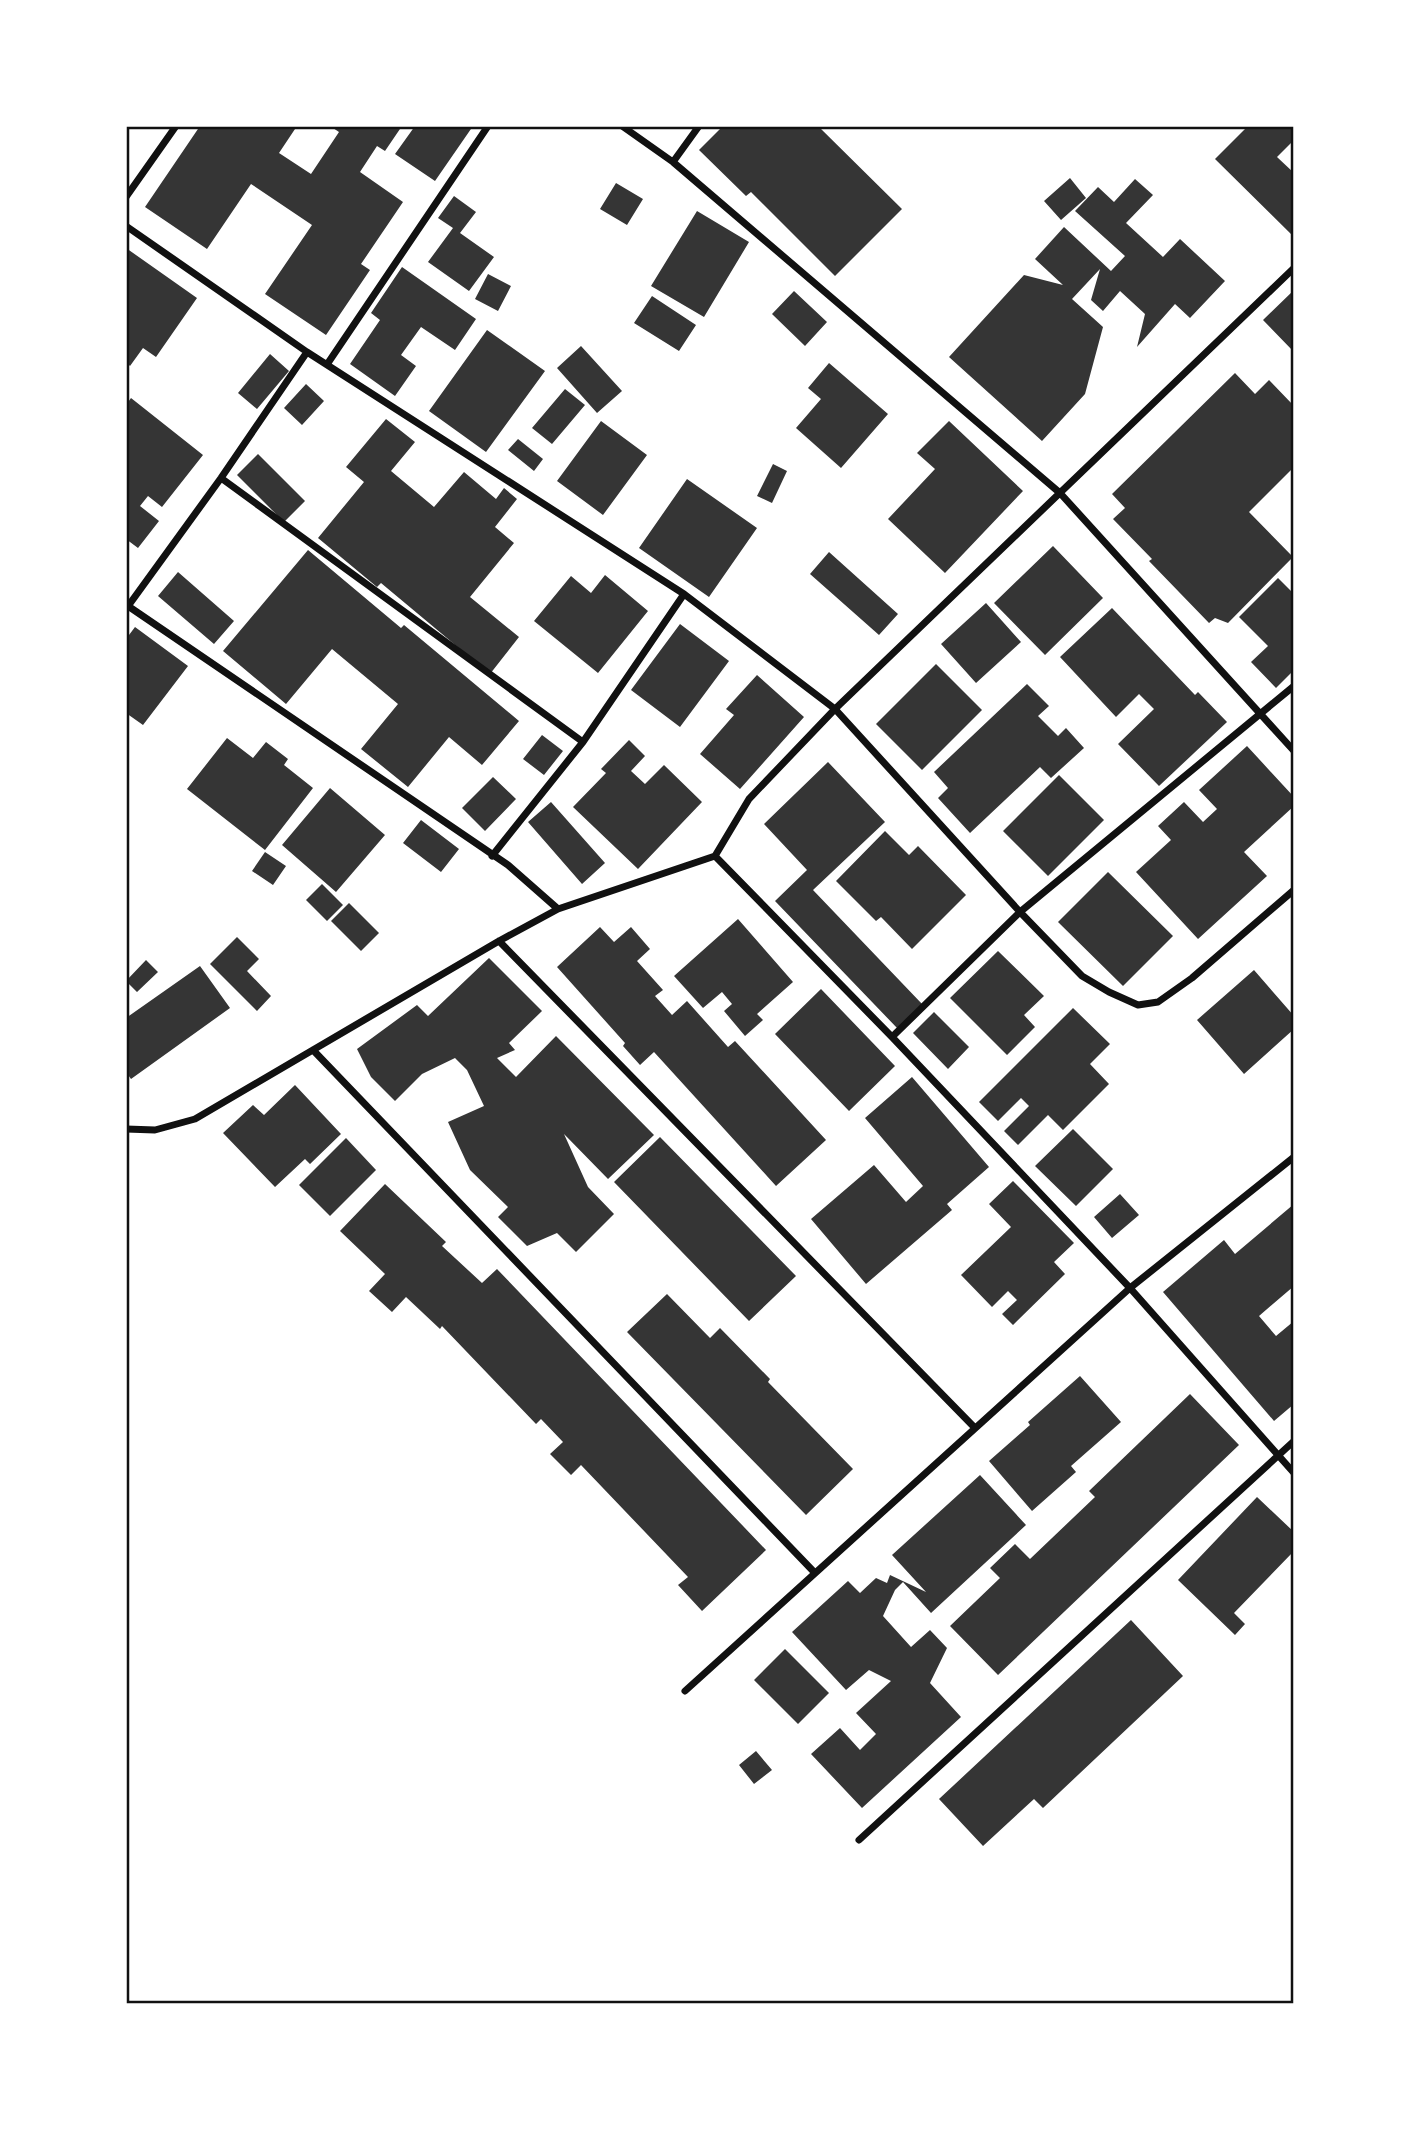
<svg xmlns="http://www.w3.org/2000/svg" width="1420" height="2130" viewBox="0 0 1420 2130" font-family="Rubik,sans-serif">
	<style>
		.building { fill: #353535 }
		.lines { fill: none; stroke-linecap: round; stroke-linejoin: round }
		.minor { stroke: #111; stroke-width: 7 }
		.neatline { fill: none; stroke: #111; stroke-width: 2.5 }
	</style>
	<rect width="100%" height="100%" fill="#fff"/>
	<path class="building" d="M 200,126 L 297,126 L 279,153 L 311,174 L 339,132 L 330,126 L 402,126 L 385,151 L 377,146 L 360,172 L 403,202 L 361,264 L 370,270 L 326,335 L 265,294 L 312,225 L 251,184 L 207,249 L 145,207 Z
		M 415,126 L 473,126 L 435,181 L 395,154 Z
		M 723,126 L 818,126 L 902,209 L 835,276 L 751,192 L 746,196 L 699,150 Z
		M 1248,126 L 1294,126 L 1294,140 L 1277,157 L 1294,173 L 1294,237 L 1215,159 Z
		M 1070,178 L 1086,198 L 1061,220 L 1044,201 Z
		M 1135,179 L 1153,195 L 1126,223 L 1163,257 L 1180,239 L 1225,281 L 1190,318 L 1175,304 L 1137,347 L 1145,314 L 1120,291 L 1103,311 L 1091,300 L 1100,269 L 1072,299 L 1103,327 L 1085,394 L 1042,441 L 949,357 L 1024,275 L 1063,285 L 1035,259 L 1064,227 L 1111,271 L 1125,256 L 1075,211 L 1098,187 L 1114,202 Z
		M 616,183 L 643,199 L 627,225 L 600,209 Z
		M 454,196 L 476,212 L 460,233 L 494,257 L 469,291 L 428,262 L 453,228 L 438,218 Z
		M 697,211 L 749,242 L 704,317 L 651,286 Z
		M 126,248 L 197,298 L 156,357 L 143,348 L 130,366 L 126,362 Z
		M 402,267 L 476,319 L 455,350 L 421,327 L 401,355 L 416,366 L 395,396 L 350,364 L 380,320 L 371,313 Z
		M 488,274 L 511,286 L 498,311 L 475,299 Z
		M 1294,290 L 1294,352 L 1263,320 Z
		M 794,291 L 827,322 L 805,346 L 772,314 Z
		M 652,296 L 696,325 L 679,351 L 634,323 Z
		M 487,330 L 545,371 L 486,452 L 429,411 Z
		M 581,346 L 622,391 L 597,413 L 557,368 Z
		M 270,354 L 289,371 L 257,409 L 238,393 Z
		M 829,363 L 888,414 L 841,468 L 796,428 L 821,399 L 808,388 Z
		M 1235,373 L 1255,394 L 1269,380 L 1294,406 L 1294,467 L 1249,512 L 1293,557 L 1228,623 L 1215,618 L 1209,623 L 1149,561 L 1152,559 L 1113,519 L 1125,508 L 1112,494 Z
		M 306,384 L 324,401 L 302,425 L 284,408 Z
		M 565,389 L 585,405 L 552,444 L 532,428 Z
		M 131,398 L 203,455 L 162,507 L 148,496 L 140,506 L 159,521 L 138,548 L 126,539 L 126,405 Z
		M 386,419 L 415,442 L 391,471 L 434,507 L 464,472 L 496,499 L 504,488 L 517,499 L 495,527 L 514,543 L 470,597 L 519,637 L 490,674 L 381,583 L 377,587 L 318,538 L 364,482 L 346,467 Z
		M 601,421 L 647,455 L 603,515 L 557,481 Z
		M 949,421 L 1023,491 L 945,573 L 888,519 L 935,469 L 917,453 Z
		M 518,439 L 543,459 L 534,471 L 508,450 Z
		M 258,454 L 305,501 L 284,522 L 237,475 Z
		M 773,464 L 787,471 L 772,503 L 757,496 Z
		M 687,479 L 757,528 L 709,597 L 639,548 Z
		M 1053,546 L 1103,598 L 1045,655 L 994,603 Z
		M 308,550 L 401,628 L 404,625 L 519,721 L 482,765 L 449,737 L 408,787 L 361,749 L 398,704 L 332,649 L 286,704 L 223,651 Z
		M 829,552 L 898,614 L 879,635 L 810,574 Z
		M 178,572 L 234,621 L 214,644 L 158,596 Z
		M 605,575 L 648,611 L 598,673 L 534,621 L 571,576 L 591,593 Z
		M 1278,578 L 1294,594 L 1294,670 L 1276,688 L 1251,662 L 1268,646 L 1239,617 Z
		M 986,603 L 1021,642 L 976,683 L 941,644 Z
		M 1112,608 L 1195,695 L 1198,692 L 1227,722 L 1159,786 L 1118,744 L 1154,709 L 1139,694 L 1116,717 L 1060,657 Z
		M 680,624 L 729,661 L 680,727 L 631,690 Z
		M 135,627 L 188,666 L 143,725 L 126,713 L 126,639 Z
		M 936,664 L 982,710 L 922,770 L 876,724 Z
		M 757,675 L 804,717 L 740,789 L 700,754 L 734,715 L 726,709 Z
		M 1027,684 L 1049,706 L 1038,716 L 1058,736 L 1066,728 L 1084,748 L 1051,778 L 1040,767 L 970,833 L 938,798 L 948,788 L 934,772 Z
		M 542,735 L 563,751 L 544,775 L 523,759 Z
		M 227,738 L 253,758 L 266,742 L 288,759 L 284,765 L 313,788 L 265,850 L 187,789 Z
		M 629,740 L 645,756 L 631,771 L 645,784 L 664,765 L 702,802 L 638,869 L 573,807 L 606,773 L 601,769 Z
		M 1247,746 L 1294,797 L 1294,806 L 1244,852 L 1267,876 L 1198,939 L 1136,872 L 1171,840 L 1158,826 L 1184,802 L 1203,822 L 1217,809 L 1199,790 Z
		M 828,762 L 885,822 L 813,890 L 923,1005 L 898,1029 L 775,901 L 807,870 L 764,824 Z
		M 1059,775 L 1104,820 L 1048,876 L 1003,831 Z
		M 493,777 L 516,799 L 485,831 L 462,808 Z
		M 330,788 L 385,835 L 336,892 L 282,845 Z
		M 551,802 L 605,863 L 582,884 L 528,822 Z
		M 421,820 L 459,849 L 441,872 L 403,843 Z
		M 885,831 L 909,855 L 918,846 L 966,895 L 912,949 L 881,917 L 876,921 L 836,881 Z
		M 265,852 L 286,866 L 273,885 L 252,871 Z
		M 1108,872 L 1173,936 L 1123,986 L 1058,922 Z
		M 322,884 L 343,905 L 327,921 L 306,900 Z
		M 349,903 L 379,933 L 361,951 L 331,921 Z
		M 738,919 L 793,982 L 757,1014 L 763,1020 L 745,1036 L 724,1011 L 732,1004 L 722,992 L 703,1008 L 674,976 Z
		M 600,927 L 614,942 L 631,927 L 650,949 L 637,961 L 663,990 L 655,996 L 672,1015 L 687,1001 L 728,1047 L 735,1041 L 826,1140 L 776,1186 L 654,1052 L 640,1065 L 623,1046 L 625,1043 L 557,967 Z
		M 237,937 L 259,959 L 247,971 L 271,996 L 257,1011 L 210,964 Z
		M 998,951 L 1044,996 L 1024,1015 L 1035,1027 L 1007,1055 L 950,998 Z
		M 489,958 L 542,1011 L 509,1043 L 515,1050 L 497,1058 L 516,1077 L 556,1036 L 654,1135 L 608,1179 L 564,1134 L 588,1187 L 614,1214 L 576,1252 L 557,1233 L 527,1246 L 498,1217 L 508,1207 L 470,1170 L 448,1122 L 484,1106 L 467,1070 L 455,1058 L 422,1074 L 395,1101 L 371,1077 L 357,1049 L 417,1005 L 428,1016 Z
		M 146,960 L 158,972 L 137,992 L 126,981 Z
		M 200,966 L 230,1008 L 131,1079 L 126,1072 L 126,1018 Z
		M 1254,970 L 1294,1016 L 1294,1029 L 1244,1074 L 1197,1020 Z
		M 821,989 L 895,1066 L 849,1111 L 775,1034 Z
		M 1073,1008 L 1110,1044 L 1090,1064 L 1109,1084 L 1063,1130 L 1048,1115 L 1018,1145 L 1004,1131 L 1029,1106 L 1021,1098 L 998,1121 L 979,1102 Z
		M 934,1012 L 969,1047 L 948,1069 L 913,1033 Z
		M 912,1077 L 989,1167 L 947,1204 L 952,1210 L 866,1284 L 811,1219 L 874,1165 L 906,1202 L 923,1186 L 865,1118 Z
		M 295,1085 L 341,1134 L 310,1164 L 305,1159 L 275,1187 L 223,1133 L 253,1105 L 264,1115 Z
		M 1073,1129 L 1113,1169 L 1076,1206 L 1035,1166 Z
		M 660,1137 L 796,1276 L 749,1321 L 614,1182 Z
		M 346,1138 L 376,1170 L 330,1216 L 299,1185 Z
		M 1013,1181 L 1074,1243 L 1054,1262 L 1065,1274 L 1013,1325 L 1002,1314 L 1017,1300 L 1008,1291 L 992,1307 L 961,1275 L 1011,1227 L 989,1204 Z
		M 385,1184 L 446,1242 L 442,1246 L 482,1283 L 497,1269 L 766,1550 L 702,1611 L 678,1585 L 688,1577 L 581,1465 L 571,1475 L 550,1454 L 563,1442 L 541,1419 L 536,1424 L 442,1326 L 440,1329 L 406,1297 L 392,1312 L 369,1291 L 385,1274 L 340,1231 Z
		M 1120,1194 L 1139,1215 L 1112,1238 L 1094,1217 Z
		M 1294,1204 L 1294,1286 L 1259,1316 L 1276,1336 L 1294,1321 L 1294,1404 L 1274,1421 L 1163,1292 L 1224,1240 L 1235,1254 Z
		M 667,1294 L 710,1338 L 720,1328 L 770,1379 L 768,1382 L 853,1469 L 806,1515 L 627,1332 Z
		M 1080,1376 L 1121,1422 L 1071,1466 L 1076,1472 L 1032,1511 L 989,1461 L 1030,1425 L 1028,1422 Z
		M 1190,1394 L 1239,1445 L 998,1675 L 950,1626 L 1000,1578 L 990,1568 L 1015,1544 L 1030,1559 L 1095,1497 L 1089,1491 Z
		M 980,1475 L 1026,1525 L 931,1613 L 903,1582 L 895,1590 L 883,1616 L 911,1647 L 930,1630 L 947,1648 L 930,1683 L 961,1717 L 862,1808 L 811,1754 L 840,1728 L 860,1750 L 876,1734 L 856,1713 L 891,1681 L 869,1670 L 846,1690 L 792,1632 L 848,1581 L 860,1593 L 876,1578 L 887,1583 L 890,1575 L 926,1592 L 892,1555 Z
		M 1257,1497 L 1294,1532 L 1294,1551 L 1234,1613 L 1245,1624 L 1235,1635 L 1178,1580 Z
		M 1131,1620 L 1183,1676 L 1043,1808 L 1034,1799 L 983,1846 L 939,1799 Z
		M 785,1649 L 829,1693 L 798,1724 L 754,1680 Z
		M 756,1751 L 772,1770 L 754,1784 L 739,1765 Z"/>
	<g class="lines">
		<path class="minor" d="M 622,126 L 673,162 L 1060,493 L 1294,751
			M 673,162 L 699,126
			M 126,197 L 176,126
			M 126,226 L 307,352 L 684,594 L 835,709 L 1020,912 L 1082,976 L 1109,992 L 1138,1005 L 1158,1002 L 1192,978 L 1294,890
			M 328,363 L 488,126
			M 221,478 L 583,742
			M 128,606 L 508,865 L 558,909
			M 126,609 L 221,478 L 307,352
			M 492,856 L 583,742 L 684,594
			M 715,856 L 892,1037 L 1130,1288 L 1294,1473
			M 499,941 L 975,1428
			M 892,1037 L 1020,912 L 1294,686
			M 313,1050 L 815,1573
			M 126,1129 L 155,1130 L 195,1119 L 499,941 L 558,909 L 715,856 L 749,799 L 835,709 L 1294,268
			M 685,1691 L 1130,1288 L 1294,1157
			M 859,1840 L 1294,1441"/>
	</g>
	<rect width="1420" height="2130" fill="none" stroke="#ffffff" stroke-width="256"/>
	<rect x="128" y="128" width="1164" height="1874" class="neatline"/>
</svg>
